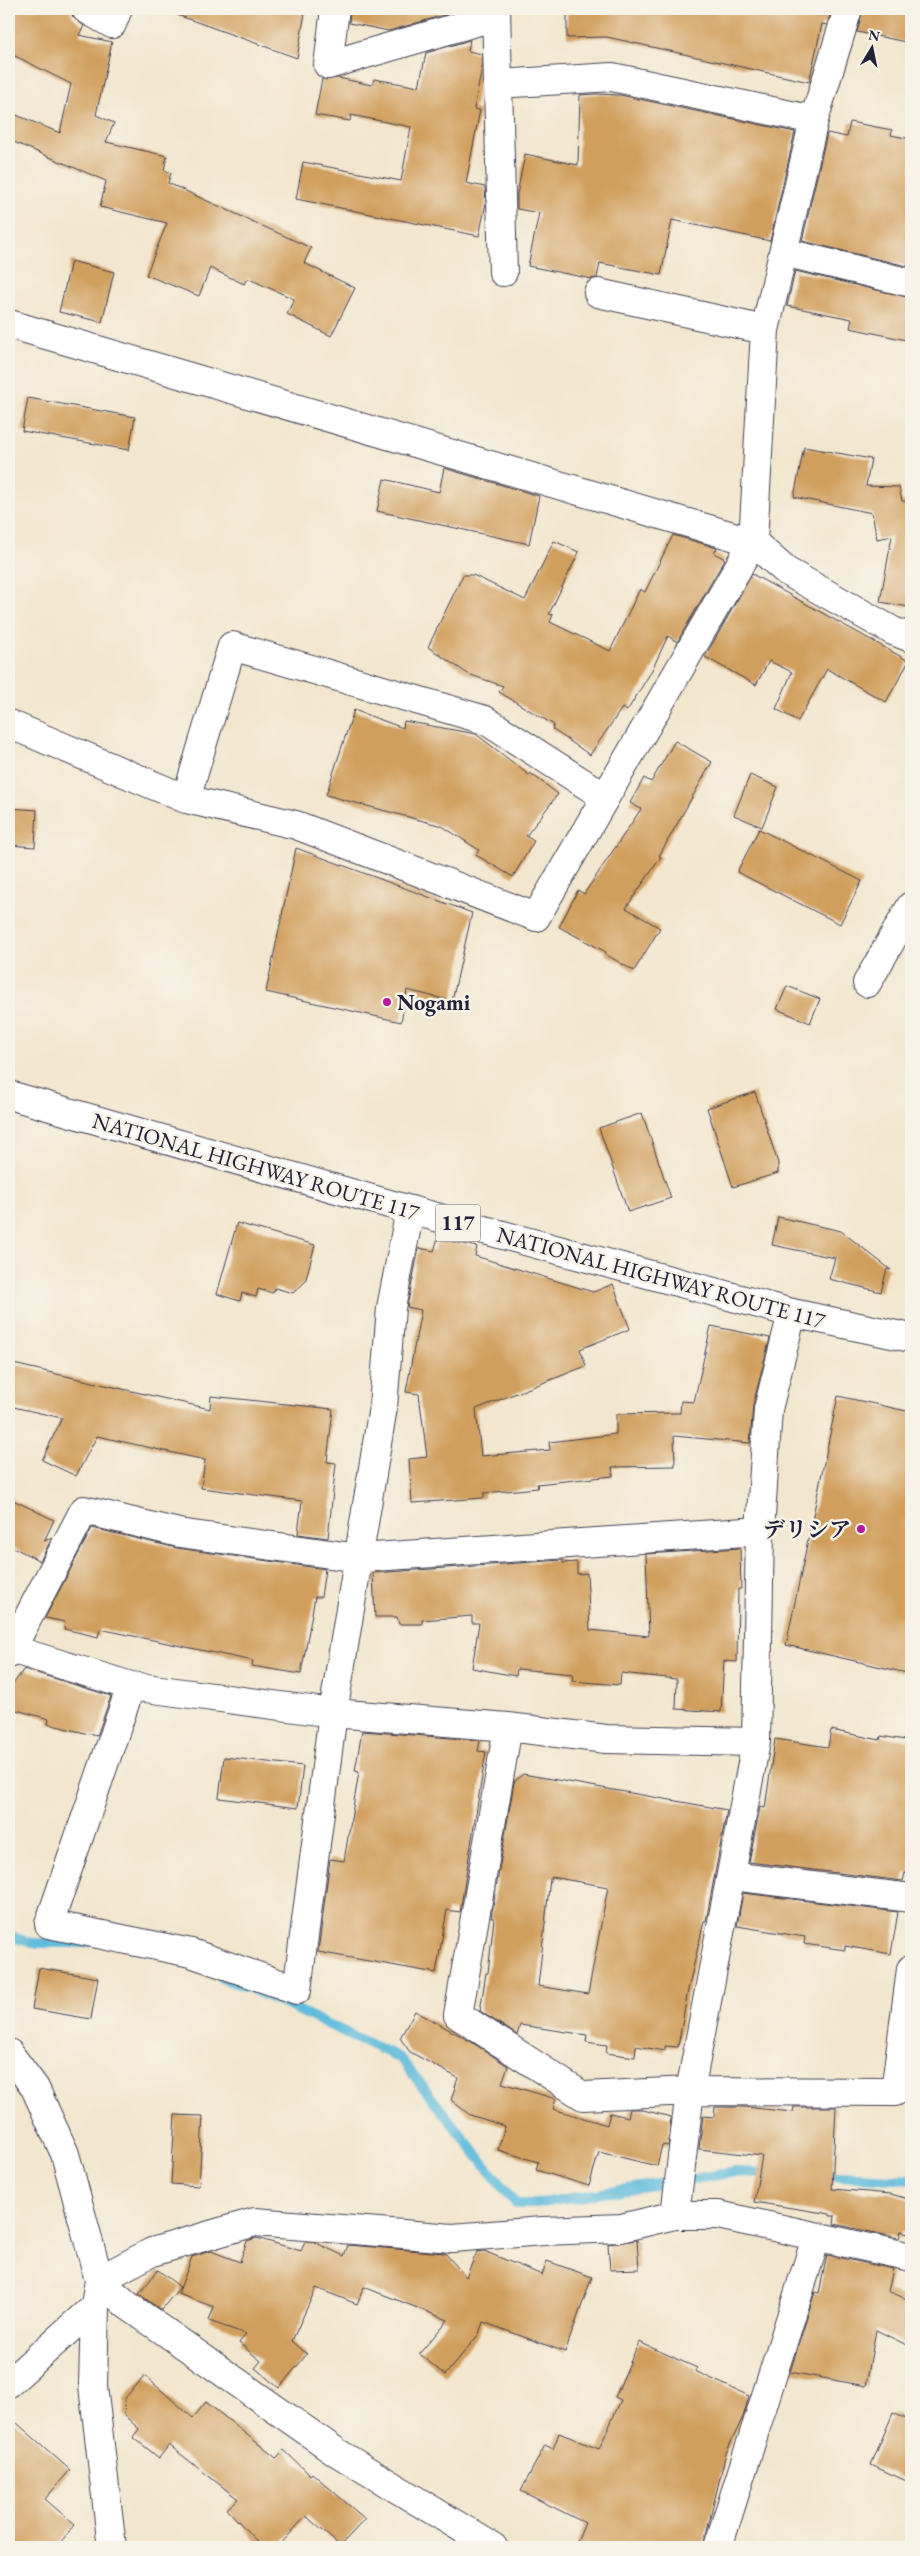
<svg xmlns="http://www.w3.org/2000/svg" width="920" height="2556" viewBox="0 0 920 2556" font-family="'EB Garamond','Noto Serif JP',serif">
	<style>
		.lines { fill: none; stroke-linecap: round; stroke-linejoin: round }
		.stream { stroke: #5ebcdc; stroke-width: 10 }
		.building { fill: #d19f5d; fill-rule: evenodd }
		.minor-casing { stroke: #413f51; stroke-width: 30 }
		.highway-casing { stroke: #413f51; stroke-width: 30 }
		.minor { stroke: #fff; stroke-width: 28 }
		.highway { stroke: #fff; stroke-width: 28 }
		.poi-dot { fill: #b5179e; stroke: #f7f3e8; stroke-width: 2 }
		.labels { text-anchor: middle; stroke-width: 5; stroke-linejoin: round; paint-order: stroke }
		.shield { fill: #f7f3e8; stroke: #62616f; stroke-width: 1 }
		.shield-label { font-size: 21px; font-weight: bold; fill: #22223b }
		.poi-label { font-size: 22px; font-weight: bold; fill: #22223b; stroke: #f7f3e8; text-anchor: start }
		.street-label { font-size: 22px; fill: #22223b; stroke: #f7f3e8 }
	</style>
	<rect width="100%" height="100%" fill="#f7f3e8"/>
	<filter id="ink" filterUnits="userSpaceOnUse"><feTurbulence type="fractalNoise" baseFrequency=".02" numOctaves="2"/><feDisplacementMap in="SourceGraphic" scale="10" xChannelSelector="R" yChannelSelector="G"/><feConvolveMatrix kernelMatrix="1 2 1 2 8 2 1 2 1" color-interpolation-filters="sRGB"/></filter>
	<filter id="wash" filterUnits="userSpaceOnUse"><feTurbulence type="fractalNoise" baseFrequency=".0096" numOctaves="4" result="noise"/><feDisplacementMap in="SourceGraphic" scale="20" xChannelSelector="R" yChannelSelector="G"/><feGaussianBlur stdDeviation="1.12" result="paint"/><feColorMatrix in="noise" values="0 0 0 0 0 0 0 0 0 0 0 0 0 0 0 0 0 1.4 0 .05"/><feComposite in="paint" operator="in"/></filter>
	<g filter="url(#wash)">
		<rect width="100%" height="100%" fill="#f2e6ce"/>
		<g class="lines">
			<path class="stream" d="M 9,1936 L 33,1943 L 87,1943
				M 221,1978 L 250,1988 L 400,2058 L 516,2204 L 535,2204 L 670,2182
				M 821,2175 L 911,2180
				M 688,2180 L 735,2172 L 772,2173"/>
		</g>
		<g id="blocks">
			<path class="building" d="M 9,9 L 70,9 L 73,17 L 84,26 L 79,35 L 112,42 L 96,115 L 114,123 L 106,142 L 167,156 L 164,170 L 171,173 L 168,183 L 311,248 L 304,263 L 355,288 L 331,336 L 287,314 L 294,299 L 247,278 L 244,284 L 210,268 L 199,296 L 146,275 L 167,223 L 100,207 L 106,181 L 9,140 L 9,112 L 60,133 L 71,84 L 9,53 Z
				M 169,9 L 278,9 L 305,13 L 297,58 L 169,12 Z
				M 350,9 L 465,9 L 389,31 L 349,23 Z
				M 567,9 L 832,9 L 827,25 L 822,24 L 809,82 L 607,37 L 567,38 Z
				M 863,9 L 911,9 L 911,43 L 857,32 Z
				M 470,40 L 468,51 L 482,54 L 482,67 L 474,109 L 480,110 L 466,183 L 485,187 L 486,203 L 479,236 L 296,199 L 303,162 L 401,181 L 411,127 L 351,115 L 350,121 L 315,115 L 322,79 L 338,78 L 372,85 L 374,79 L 419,87 L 426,53 Z
				M 595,94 L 620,95 L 795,132 L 770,241 L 672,220 L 661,275 L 600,263 L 597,278 L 592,279 L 528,266 L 539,213 L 517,209 L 517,194 L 525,154 L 578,165 L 580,95 Z
				M 850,122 L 892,130 L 891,135 L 911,139 L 911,267 L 802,241 L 827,133 L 847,137 Z
				M 71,261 L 114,272 L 102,322 L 59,312 Z
				M 795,271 L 911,298 L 911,341 L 850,328 L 852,319 L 787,306 Z
				M 28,398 L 135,417 L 129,450 L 22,431 Z
				M 804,447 L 871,459 L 866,486 L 899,487 L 902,501 L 911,502 L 911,594 L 909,607 L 880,602 L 892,536 L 877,539 L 872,513 L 794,497 Z
				M 444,468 L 539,496 L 529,544 L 377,511 L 384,479 L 439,492 Z
				M 673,535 L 717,548 L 714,553 L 725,559 L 677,642 L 668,636 L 651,672 L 627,711 L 622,708 L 590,755 L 552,729 L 554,725 L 499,692 L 503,686 L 468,674 L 428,647 L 463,575 L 473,575 L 525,600 L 554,541 L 579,552 L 549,614 L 553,615 L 550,622 L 610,651 L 640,589 L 645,592 Z
				M 752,574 L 909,661 L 886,702 L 827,669 L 798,721 L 776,709 L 792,672 L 769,661 L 756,685 L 705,657 Z
				M 354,710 L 403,728 L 404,721 L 476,734 L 529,775 L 530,773 L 558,794 L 526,836 L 534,841 L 513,877 L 476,855 L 479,850 L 442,826 L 326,795 Z
				M 675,741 L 712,762 L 659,856 L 661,857 L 626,908 L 660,928 L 634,971 L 605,954 L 606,952 L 559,927 L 578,890 L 584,894 L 641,809 L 630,803 L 644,778 L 651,782 Z
				M 750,775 L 778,787 L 762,827 L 734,815 Z
				M 11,808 L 37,810 L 35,847 L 9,845 Z
				M 759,829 L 862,881 L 840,924 L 737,872 Z
				M 296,848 L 472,913 L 452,1001 L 407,990 L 401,1022 L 266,992 Z
				M 787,986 L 820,999 L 810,1023 L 777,1009 Z
				M 755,1092 L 778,1163 L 778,1173 L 733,1187 L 707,1108 Z
				M 642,1113 L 671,1198 L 628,1212 L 599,1128 Z
				M 778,1217 L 841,1231 L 891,1270 L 887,1269 L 881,1292 L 829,1279 L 835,1258 L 772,1245 Z
				M 237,1223 L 315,1245 L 305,1282 L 293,1293 L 275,1288 L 273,1293 L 258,1289 L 256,1297 L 242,1293 L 240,1301 L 217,1294 Z
				M 438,1238 L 477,1247 L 475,1256 L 593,1292 L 613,1284 L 630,1329 L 580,1349 L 586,1366 L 476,1409 L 481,1456 L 550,1450 L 549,1442 L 616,1434 L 616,1414 L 680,1413 L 681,1401 L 694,1402 L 711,1326 L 770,1338 L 753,1405 L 750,1443 L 674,1436 L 675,1466 L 612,1467 L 613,1476 L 537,1484 L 538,1488 L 484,1493 L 484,1498 L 412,1503 L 409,1459 L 427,1457 L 419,1394 L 406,1392 L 421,1310 L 407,1307 L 419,1248 L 434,1251 Z
				M 9,1363 L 210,1409 L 211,1396 L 333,1409 L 327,1462 L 336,1463 L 328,1538 L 298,1534 L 302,1501 L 201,1488 L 205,1460 L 97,1436 L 76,1476 L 42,1460 L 62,1418 L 9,1406 Z
				M 838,1396 L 911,1412 L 911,1674 L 786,1645 Z
				M 9,1498 L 54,1520 L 44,1541 L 52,1538 L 40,1561 L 9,1545 Z
				M 92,1528 L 177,1548 L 325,1569 L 321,1597 L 315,1597 L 301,1674 L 252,1666 L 253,1661 L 100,1629 L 98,1637 L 64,1629 L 65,1622 L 45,1618 Z
				M 740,1548 L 741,1589 L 738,1589 L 737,1662 L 724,1661 L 721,1712 L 676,1709 L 677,1679 L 621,1673 L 620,1685 L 572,1681 L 573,1674 L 517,1669 L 516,1676 L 472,1668 L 479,1623 L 472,1623 L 472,1616 L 422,1620 L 422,1624 L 399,1624 L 397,1617 L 375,1617 L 373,1573 L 563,1560 L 563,1563 L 577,1562 L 577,1574 L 587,1573 L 590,1630 L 649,1636 L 646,1554 Z
				M 24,1669 L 111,1696 L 97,1736 L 48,1724 L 49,1719 L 9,1708 L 9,1690 Z
				M 831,1730 L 880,1740 L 881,1736 L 911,1741 L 911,1874 L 905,1873 L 903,1881 L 749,1862 L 760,1807 L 765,1808 L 775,1739 L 828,1747 Z
				M 362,1731 L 477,1740 L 480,1741 L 478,1751 L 486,1752 L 460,1912 L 447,1910 L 436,1973 L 318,1952 L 330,1859 L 344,1861 L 359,1772 L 355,1771 Z
				M 224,1757 L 303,1766 L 298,1808 L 219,1798 Z
				M 523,1774 L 727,1810 L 706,1921 L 704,1921 L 688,1990 L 678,2047 L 665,2046 L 665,2051 L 636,2046 L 635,2057 L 606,2053 L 607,2045 L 586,2042 L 587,2035 L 520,2025 L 517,2035 L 480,2011 L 486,1973 L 488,1973 L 494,1918 L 491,1918 L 514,1782 ZM 552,1877 L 608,1887 L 588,1994 L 538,1986 L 550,1879 Z
				M 743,1893 L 898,1912 L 891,1954 L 845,1946 L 845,1950 L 804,1944 L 805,1937 L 737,1926 Z
				M 39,1968 L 98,1978 L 91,2019 L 32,2009 Z
				M 415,2011 L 470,2041 L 508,2066 L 502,2083 L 556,2099 L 553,2109 L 607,2125 L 610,2113 L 628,2117 L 630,2109 L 639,2109 L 671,2117 L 668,2146 L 662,2145 L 657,2166 L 599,2152 L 589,2186 L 536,2170 L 538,2162 L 498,2150 L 505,2126 L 470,2115 L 451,2100 L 458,2078 L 410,2052 L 400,2038 Z
				M 715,2107 L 744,2107 L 793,2112 L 794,2107 L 836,2107 L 832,2189 L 891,2194 L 911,2200 L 911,2234 L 901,2231 L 899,2238 L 834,2224 L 835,2216 L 830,2216 L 830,2214 L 754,2202 L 762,2156 L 699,2149 L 703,2116 L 714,2117 Z
				M 175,2115 L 203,2116 L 199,2186 L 171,2184 Z
				M 257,2238 L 301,2251 L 305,2242 L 314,2242 L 344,2256 L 348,2245 L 445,2253 L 466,2277 L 477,2252 L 484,2251 L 542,2275 L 547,2261 L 592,2277 L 565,2352 L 483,2322 L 479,2334 L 445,2375 L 419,2354 L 448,2320 L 364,2287 L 357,2304 L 316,2288 L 292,2341 L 307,2354 L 279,2388 L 255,2368 L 261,2361 L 239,2343 L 246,2334 L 209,2321 L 214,2307 L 178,2294 L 192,2257 L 211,2251 L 240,2262 L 247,2241 Z
				M 637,2240 L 639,2269 L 610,2270 L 608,2244 Z
				M 827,2255 L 893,2269 L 888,2291 L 911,2301 L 911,2347 L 876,2330 L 866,2386 L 790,2372 L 815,2292 L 819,2293 Z
				M 158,2270 L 180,2287 L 161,2310 L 139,2294 Z
				M 639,2342 L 697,2368 L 695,2371 L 749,2396 L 743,2417 L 726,2453 L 703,2547 L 575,2547 L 585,2523 L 521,2491 L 545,2445 L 553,2449 L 559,2433 L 599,2449 L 621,2400 L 615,2397 Z
				M 145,2376 L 193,2418 L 206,2402 L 276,2458 L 284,2450 L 310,2475 L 312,2473 L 365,2519 L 340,2546 L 306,2516 L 278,2547 L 262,2547 L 227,2509 L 238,2499 L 169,2445 L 159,2458 L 133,2437 L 139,2429 L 124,2415 L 125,2398 Z
				M 893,2413 L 911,2421 L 911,2483 L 871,2465 Z
				M 9,2416 L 70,2470 L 45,2499 L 75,2525 L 59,2544 L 46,2547 L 9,2547 Z"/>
		</g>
	</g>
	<g filter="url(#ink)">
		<use href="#blocks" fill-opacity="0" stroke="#413f51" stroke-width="1"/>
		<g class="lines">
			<defs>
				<path id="minor" d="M 86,9 L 112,24 L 118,9
					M 335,9 L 328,65 L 496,16
					M 496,9 L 503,272
					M 498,84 L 612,77 L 814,120
					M 783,252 L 911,283
					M 598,293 L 765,330
					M 9,324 L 753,542 L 786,571 L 893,631 L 911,638
					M 9,724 L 186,799 L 296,825 L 536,917 L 753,542 L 765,330 L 814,120 L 848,9
					M 186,799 L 232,646 L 485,720 L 605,797
					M 867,983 L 911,906
					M 11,1649 L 131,1686 L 333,1713 L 508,1727 L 606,1739 L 756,1742 L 760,1531 L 768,1409 L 792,1313
					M 9,1654 L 84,1510 L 179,1533 L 359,1558 L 760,1531
					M 131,1686 L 49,1924 L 191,1953 L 297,1990 L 333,1713 L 383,1407 L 391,1308 L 410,1210
					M 508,1727 L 458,2015 L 583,2096 L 690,2091 L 895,2092 L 911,1969
					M 731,1876 L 911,1898
					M 9,2053 L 35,2088 L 65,2154 L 99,2280 L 95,2306 L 93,2386 L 112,2547
					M 675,2215 L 690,2091 L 756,1742
					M 9,2383 L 95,2306
					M 493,2547 L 338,2453 L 127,2305 L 99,2280 L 152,2252 L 255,2222 L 452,2238 L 543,2231 L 621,2228 L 675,2215 L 718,2215 L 911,2257
					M 718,2547 L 816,2238"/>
				<path id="highway" d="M 9,1095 L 410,1210 L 792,1313 L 911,1338"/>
			</defs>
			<use href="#minor" class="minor-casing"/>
			<use href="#highway" class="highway-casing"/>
			<use href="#minor" class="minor"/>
			<use href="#highway" class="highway"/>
		</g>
	</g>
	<g class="poi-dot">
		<circle cx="387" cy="1002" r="5"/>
		<circle cx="861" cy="1529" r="5"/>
	</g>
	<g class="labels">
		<rect class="shield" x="435.5" y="1204.5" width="45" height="37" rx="4"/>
		<g class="shield-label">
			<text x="458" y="1230">117</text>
		</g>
		<g class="poi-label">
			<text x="397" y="1010">Nogami</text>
			<text x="851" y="1537" text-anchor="end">デリシア</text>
		</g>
		<g class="street-label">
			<text transform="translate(256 1166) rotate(16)" y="8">NATIONAL HIGHWAY ROUTE 117</text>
			<text transform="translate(661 1277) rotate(15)" y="8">NATIONAL HIGHWAY ROUTE 117</text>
		</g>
	</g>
	<rect width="920" height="2556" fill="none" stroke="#f7f3e8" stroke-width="30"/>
	<g transform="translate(872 48) rotate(10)" stroke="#f7f3e8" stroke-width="4" paint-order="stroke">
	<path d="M0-4L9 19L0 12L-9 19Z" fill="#22223b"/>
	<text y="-8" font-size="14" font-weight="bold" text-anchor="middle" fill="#22223b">N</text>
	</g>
</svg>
